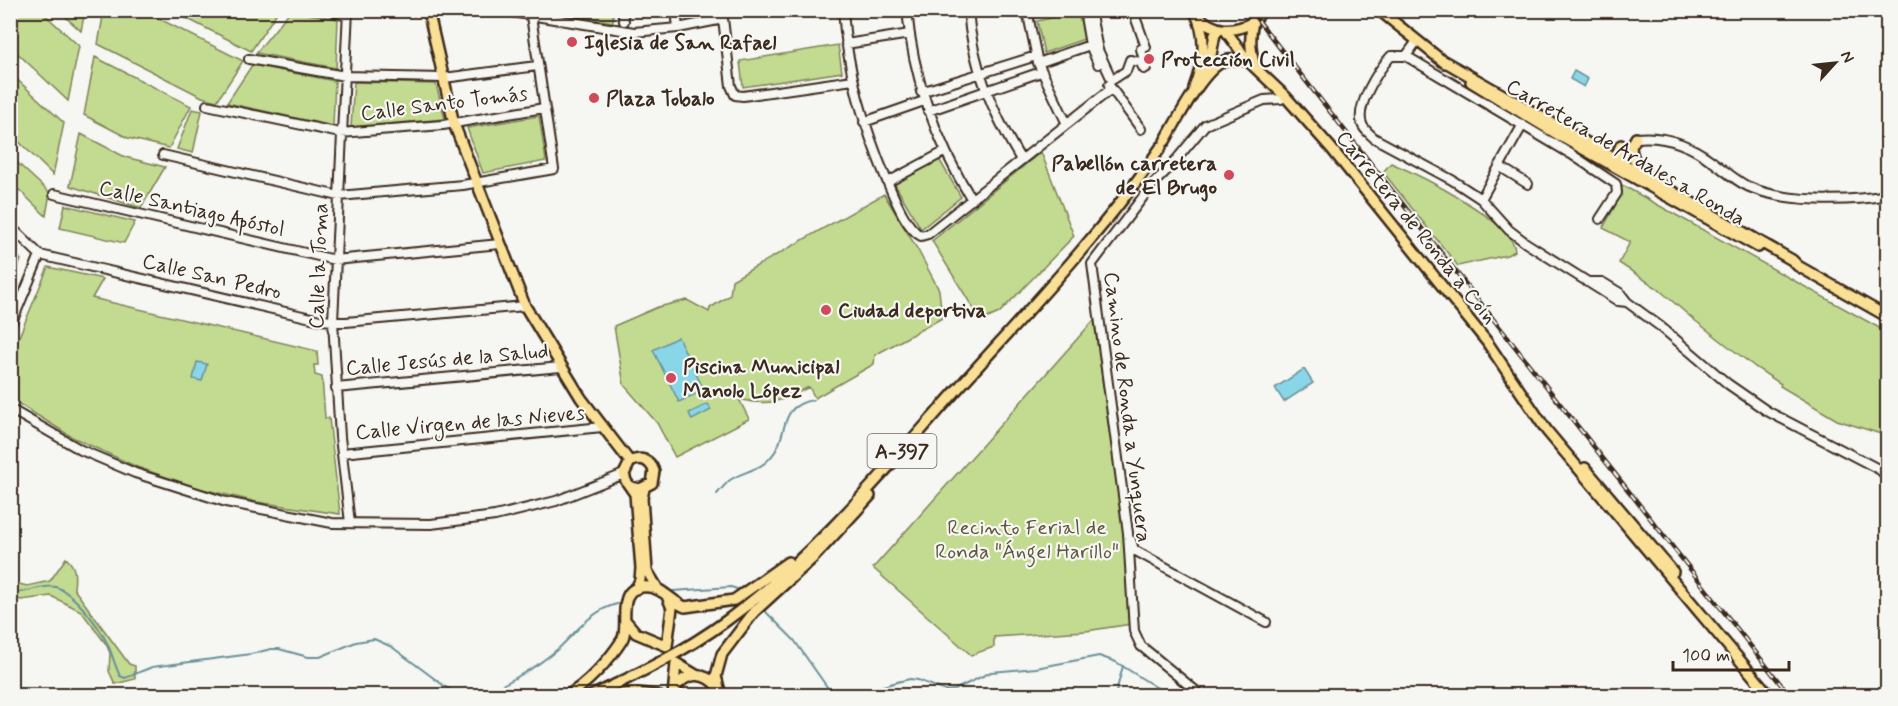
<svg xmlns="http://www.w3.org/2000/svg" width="1898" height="706" viewBox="0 0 1898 706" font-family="Mynerve,sans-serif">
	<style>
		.green { fill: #c2db91; stroke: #7e8258; stroke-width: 1.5 }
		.water { fill: #8ad6e9; stroke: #6a9198; stroke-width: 1.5 }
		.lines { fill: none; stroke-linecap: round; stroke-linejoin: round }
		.stream { stroke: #6a9198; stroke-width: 2 }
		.minor-casing { stroke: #3b2a1e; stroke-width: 12 }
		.major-casing { stroke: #3b2a1e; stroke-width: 14 }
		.minor { stroke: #f6f6f2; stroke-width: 8 }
		.major { stroke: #fadf96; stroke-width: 9 }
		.rail-casing { stroke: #3b2a1e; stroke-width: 4.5 }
		.rail { stroke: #f6f6f2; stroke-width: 2; stroke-dasharray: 7; stroke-linecap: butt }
		.poi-dot { fill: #d1495b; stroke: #f6f6f2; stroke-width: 2 }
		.labels { text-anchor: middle; stroke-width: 4.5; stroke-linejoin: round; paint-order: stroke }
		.shield { fill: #f6f6f2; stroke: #73675e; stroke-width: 1.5 }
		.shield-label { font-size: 20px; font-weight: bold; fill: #3b2a1e }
		.poi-label { font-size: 21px; font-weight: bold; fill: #3b2a1e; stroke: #f6f6f2; text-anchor: start }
		.street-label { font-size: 21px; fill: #3b2a1e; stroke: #f6f6f2 }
		.park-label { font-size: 21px; fill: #5d563b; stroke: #f6f6f2 }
	</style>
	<rect width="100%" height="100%" fill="#f6f6f2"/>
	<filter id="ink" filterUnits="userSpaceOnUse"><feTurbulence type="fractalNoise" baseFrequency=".0167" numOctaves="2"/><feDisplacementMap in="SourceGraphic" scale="12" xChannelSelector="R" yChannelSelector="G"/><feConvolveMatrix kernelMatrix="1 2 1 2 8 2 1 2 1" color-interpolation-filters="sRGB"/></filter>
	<g filter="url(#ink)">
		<path class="green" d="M 10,11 L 41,11 L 79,46 L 68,101 L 11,47 Z
			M 59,11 L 85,11 L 81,31 Z
			M 104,11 L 144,11 L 243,61 L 217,101 L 202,97 L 98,44 Z
			M 172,11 L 278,11 L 251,51 Z
			M 290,11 L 338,19 L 336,68 L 256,53 Z
			M 548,11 L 613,11 L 613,22 Z
			M 1079,12 L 1084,39 L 1044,53 L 1037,21 Z
			M 838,45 L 842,72 L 743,87 L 740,61 Z
			M 95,57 L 191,106 L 169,148 L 128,138 L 84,115 Z
			M 252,65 L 335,81 L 333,126 L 227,103 Z
			M 10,73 L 64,123 L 53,175 L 11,134 Z
			M 354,82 L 436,84 L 445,119 L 351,127 Z
			M 192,109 L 202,111 L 193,153 L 177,149 Z
			M 539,116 L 546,161 L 483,173 L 467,128 Z
			M 81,134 L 125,157 L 165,167 L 141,208 L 70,186 Z
			M 1041,152 L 1074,236 L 999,313 L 981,321 L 932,241 Z
			M 10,156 L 50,193 L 46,216 L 11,182 Z
			M 939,159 L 961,197 L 921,229 L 894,183 Z
			M 1391,163 C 1417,174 1515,222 1515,251 L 1507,255 L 1458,266 L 1383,172 Z
			M 1622,185 L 1883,330 L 1884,340 L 1888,341 L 1887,436 L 1837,420 L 1780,386 L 1781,384 L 1755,367 L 1693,319 L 1657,288 L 1619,263 L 1630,242 L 1603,228 L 1621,195 Z
			M 884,194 L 918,250 L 939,290 L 942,318 L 875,355 L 874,364 L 815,398 L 809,387 C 783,401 768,407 739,399 L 749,419 L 675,457 L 657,423 L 624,385 L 614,326 L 658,307 L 687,300 L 709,312 L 710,308 L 730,295 L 732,280 Z
			M 65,205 L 135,222 L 124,243 L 60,228 Z
			M 11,249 L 21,260 L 11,284 Z
			M 48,267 L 103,279 L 92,298 L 317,351 L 318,365 L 314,365 L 315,375 L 322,377 L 325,418 L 329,418 L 340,514 L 257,502 L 198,488 L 137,467 L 72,437 L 11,399 L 11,356 Z
			M 1094,320 L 1123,529 L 1131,624 L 1086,631 L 994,637 L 994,647 L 971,655 L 873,568 Z
			M 66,558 C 77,568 75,576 74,589 L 129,664 L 135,666 L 135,679 L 115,684 L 109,671 L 110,653 L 106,644 L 81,611 L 51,596 L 21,600 L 11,597 L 11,582 L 27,586 L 50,581 Z"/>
		<path class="water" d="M 1574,71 L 1588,79 L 1584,87 L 1570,79 Z
			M 678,337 L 704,390 L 679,402 L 653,350 Z
			M 197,362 L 207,364 L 202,381 L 193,379 Z
			M 1304,369 L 1313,383 L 1284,402 L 1275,388 Z
			M 708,404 L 711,410 L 692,420 L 689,413 Z"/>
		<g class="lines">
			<path class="stream" d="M 717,494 C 721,490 725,484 730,480 C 743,471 761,470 771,457 C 790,436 776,406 813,400
				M 10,591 C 26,596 41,583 56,587 C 74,593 98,625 106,641 C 112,652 114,664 120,676 L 125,678 L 152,667 L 251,654 L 271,649 L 279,649 L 308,657 L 320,657 L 356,642 L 374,639 L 392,647 L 447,688 C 454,692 461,695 469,695 C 493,695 541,664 559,648 C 577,631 592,610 617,604
				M 673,591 L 731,587 L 740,590
				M 764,610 L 794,640 L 832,694 C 863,696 880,685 910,679 L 918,680 L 946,691 L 954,690 L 991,672 L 1036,668 L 1099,656 L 1116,662 L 1170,696
				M 1115,696 L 1123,666"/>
			<defs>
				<path id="minor" d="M 331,10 L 348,17
					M 348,10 L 333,321 L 340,437 L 350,523
					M 498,10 L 634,32 L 678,28 L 723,19
					M 622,10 L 624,21
					M 676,10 L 678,28
					M 722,10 L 731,86 L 735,95 L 743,96 L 853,80
					M 843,10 C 847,71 864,126 887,181 C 894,197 906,228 921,236 L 928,234 L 1111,89
					M 907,10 C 913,80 936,141 972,200
					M 968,10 C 972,66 993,113 1021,160
					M 1027,10 L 1038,63 L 1067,124
					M 1084,10 L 1090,45 L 1098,64
					M 1090,10 L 1098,50 L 1112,80 L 1126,71 L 1130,60 L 1140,62 L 1144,69 L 1146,68 L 1141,49 L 1146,47 L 1133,11 L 1126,13 L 1125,10
					M 1110,10 L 1112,10
					M 846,44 L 910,34
					M 1406,56 L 1391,56 C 1379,69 1355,106 1362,124 C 1364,130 1370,134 1374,138 L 1452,180 L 1481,199 L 1509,230 L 1526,243 L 1618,301 L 1627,302
					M 1406,56 L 1571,154 L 1616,184 L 1617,193 L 1600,219
					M 1406,56 L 1417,41
					M 249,59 L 345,76 L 444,78 L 537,66
					M 1038,63 L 1090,45
					M 1109,85 L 1141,129
					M 921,92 L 1036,56
					M 207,105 L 340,133 L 443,125 L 544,108
					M 928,111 L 1041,72
					M 864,122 L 924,101
					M 1636,138 C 1664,135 1691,145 1713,162 C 1724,170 1735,180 1747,186 C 1783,203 1848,202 1888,195
					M 163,155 L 339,196 L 463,185 L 554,169 L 531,16
					M 1499,166 L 1528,184
					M 888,182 L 944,152
					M 54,194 L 335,260 L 500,244
					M 1481,199 L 1522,126
					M 10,226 L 40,255 L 320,320 L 346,322 L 525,306
					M 1587,282 L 1602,282 L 1620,293 L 1627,302 L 1661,327 L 1728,384 L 1767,411 L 1888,474
					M 10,327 L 40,255
					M 336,388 L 561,367
					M 10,409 L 81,450 L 135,473 L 226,502 L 332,523 L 431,524 L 495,516 L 556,501 L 624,474
					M 342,453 L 602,427
					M 1882,472 L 1888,463
					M 1131,540 L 1134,550 L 1266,622
					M 1202,696 L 1141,646 L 1134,631 L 1128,533 L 1092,264 L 1152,185 L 1171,166 L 1205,125 L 1264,100 L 1281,99 L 1285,96"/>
				<path id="major" d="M 428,10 L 454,124 L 525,306 L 581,398 L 630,462
					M 1194,10 C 1208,36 1204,61 1194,88
					M 1379,10 L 1445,63
					M 1198,16 C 1215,33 1233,33 1253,22
					M 1258,16 L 1260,10
					M 1253,22 C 1249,38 1250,51 1255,66
					M 1226,31 L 1248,61 L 1285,96 L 1331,148 L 1487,342 L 1547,431 L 1770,696
					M 1442,60 L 1792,260 L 1798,266 L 1888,317
					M 1203,74 L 1211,55 L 1215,34 L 1219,29
					M 1471,82 L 1560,136 L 1758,247
					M 1165,141 C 1177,121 1202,70 1224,61 C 1232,58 1240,60 1248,61
					M 1631,146 C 1631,157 1636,163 1644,170
					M 1614,160 C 1625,159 1631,147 1636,138
					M 1618,162 L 1616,156 L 1621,145
					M 1585,468 L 1673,572
					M 631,487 L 640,489 L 652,483 L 654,471 C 650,460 641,456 630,462 L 624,474 L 626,481 L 635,494 L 641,568 L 640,580 L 636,589
					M 644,489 L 642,498 L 647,571 L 658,589
					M 625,620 L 636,633 L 667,646 L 672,608 L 667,596
					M 675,689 C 685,672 704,671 717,686
					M 566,696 C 586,686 610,659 622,640 C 631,626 612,584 649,587 C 663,588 672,602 685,607 L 734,600 L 788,562
					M 591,696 C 638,674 684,652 726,621 C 820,553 894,459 971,374 C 1037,301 1105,229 1161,147
					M 615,696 C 629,691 643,693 658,696
					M 673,696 L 676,663 L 696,675
					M 721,696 L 716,676 L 722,654 L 754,612 L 813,558 L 870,496"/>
			</defs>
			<use href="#minor" class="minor-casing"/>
			<use href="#major" class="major-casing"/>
			<use href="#minor" class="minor"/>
			<use href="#major" class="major"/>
			<defs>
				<path id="rail" d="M 1250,10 L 1790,696"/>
			</defs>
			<use href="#rail" class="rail-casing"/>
			<use href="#rail" class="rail"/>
		</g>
	</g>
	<g class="poi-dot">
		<circle cx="572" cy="42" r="6"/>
		<circle cx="1149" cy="59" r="6"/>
		<circle cx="594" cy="98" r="6"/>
		<circle cx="1229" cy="175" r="6"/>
		<circle cx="826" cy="310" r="6"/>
		<circle cx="671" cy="378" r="6"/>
	</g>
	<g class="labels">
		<rect class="shield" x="867.5" y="434" width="69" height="34" rx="4.5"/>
		<g class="shield-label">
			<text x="902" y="458">A-397</text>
		</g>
		<g class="poi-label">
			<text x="584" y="49">Iglesia de San Rafael</text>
			<text x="1161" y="66">Protección Civil</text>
			<text x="606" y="105">Plaza Tobalo</text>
			<text x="1217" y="170" text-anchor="end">Pabellón carretera<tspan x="1217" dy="24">de El Brugo</tspan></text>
			<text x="838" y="317">Ciudad deportiva</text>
			<text x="683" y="373">Piscina Municipal<tspan x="683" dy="24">Manolo López</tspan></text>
		</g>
		<g class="street-label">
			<text transform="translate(444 103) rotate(-7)" y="7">Calle Santo Tomás</text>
			<text transform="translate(1626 152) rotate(30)" y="7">Carretera de Ardales a Ronda</text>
			<text transform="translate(192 208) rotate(13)" y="7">Calle Santiago Apóstol</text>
			<text transform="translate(1417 227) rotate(51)" y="7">Carretera de Ronda a Coín</text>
			<text transform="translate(318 266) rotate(-88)" y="7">Calle la Toma</text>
			<text transform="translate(212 276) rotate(13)" y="7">Calle San Pedro</text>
			<text transform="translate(447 359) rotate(-5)" y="7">Calle Jesús de la Salud</text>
			<text transform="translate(1128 407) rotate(83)" y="7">Camino de Ronda a Yunquera</text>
			<text transform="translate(470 422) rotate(-5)" y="7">Calle Virgen de las Nieves</text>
		</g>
		<g class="park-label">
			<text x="1027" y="534">Recinto Ferial de<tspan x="1027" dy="24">Ronda "Ángel Harillo"</tspan></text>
		</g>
	</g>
	<rect width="1898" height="706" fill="none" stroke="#f6f6f2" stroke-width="36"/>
	<rect x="18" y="18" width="1862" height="670" fill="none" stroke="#3b2a1e" stroke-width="2" filter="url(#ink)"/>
	<g transform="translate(1835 63) rotate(63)" stroke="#f6f6f2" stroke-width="4.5" paint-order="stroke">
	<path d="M0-4.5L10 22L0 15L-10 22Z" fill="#3b2a1e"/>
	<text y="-9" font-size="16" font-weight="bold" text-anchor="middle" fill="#3b2a1e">N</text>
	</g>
	<path d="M1673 661v9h116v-9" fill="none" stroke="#3b2a1e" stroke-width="3"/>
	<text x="1682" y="661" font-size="18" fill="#3b2a1e" stroke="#f6f6f2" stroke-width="4.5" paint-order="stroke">100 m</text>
</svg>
